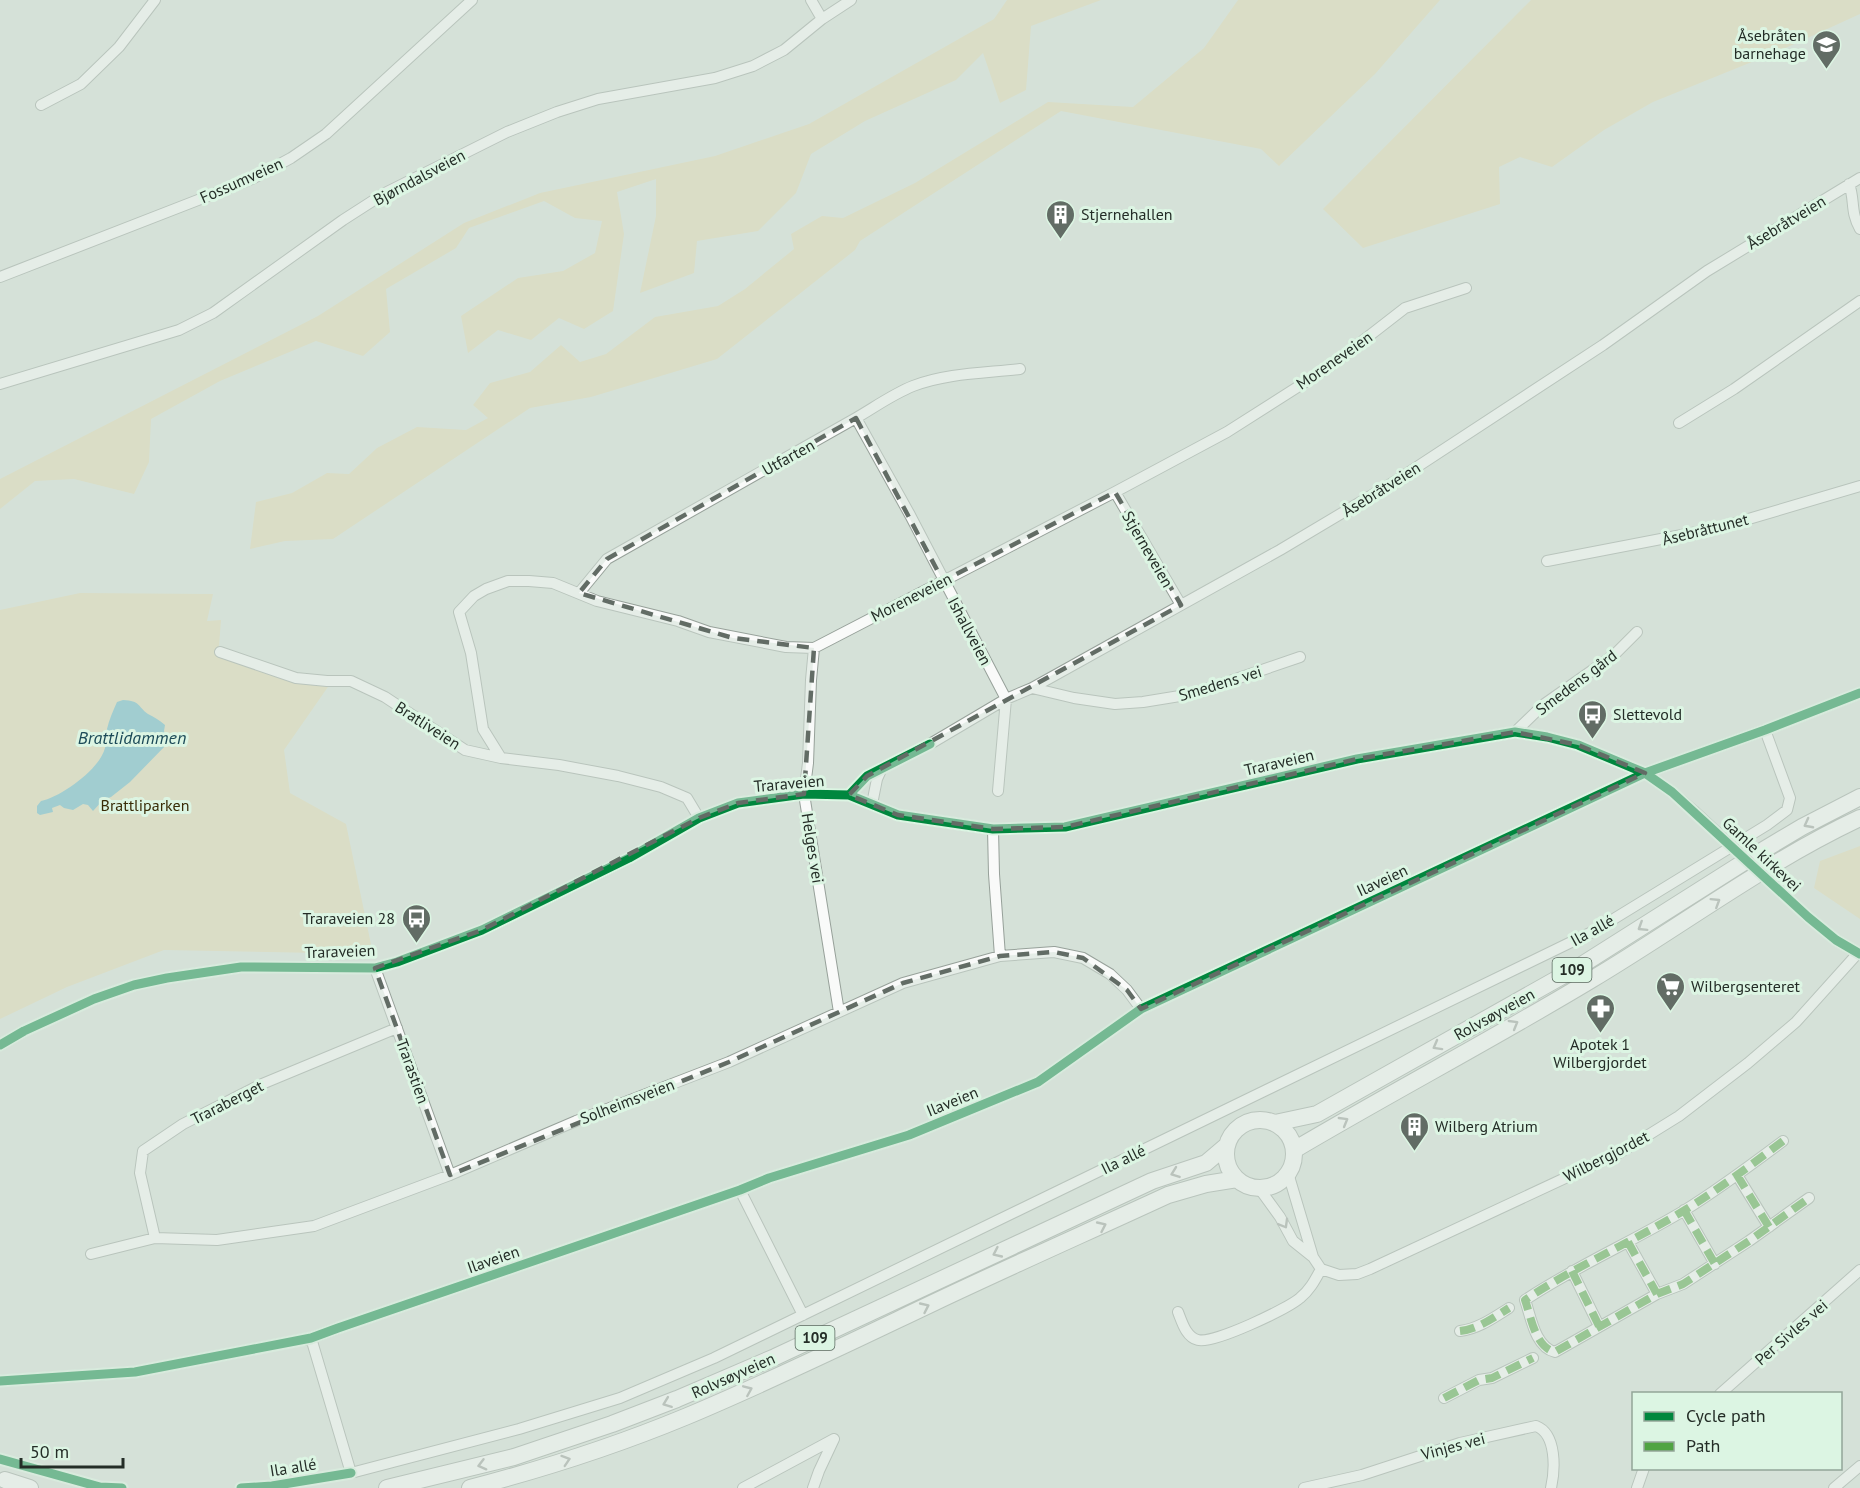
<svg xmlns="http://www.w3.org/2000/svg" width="1860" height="1488" viewBox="0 0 1860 1488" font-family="'PT Sans',sans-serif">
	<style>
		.green { fill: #e0d7af }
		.water { fill: #62b4c6 }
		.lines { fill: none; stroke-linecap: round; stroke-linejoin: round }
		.minor-casing { stroke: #97a19a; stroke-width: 12 }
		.primary-casing { stroke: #97a19a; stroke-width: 18 }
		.minor { stroke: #f9faf9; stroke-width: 10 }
		.primary { stroke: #f9faf9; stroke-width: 16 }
		.minor-bridge-casing { stroke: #97a19a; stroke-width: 12; stroke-linecap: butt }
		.minor-bridge { stroke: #f9faf9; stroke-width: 10 }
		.quiet { stroke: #50a442; stroke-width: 8; stroke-dasharray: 15 8; stroke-linecap: butt }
		.cycleway-casing { stroke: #dcf5e3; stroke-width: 13 }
		.cycleway { stroke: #00873e; stroke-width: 9 }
		.oneway { stroke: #999e9a }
		.marked { fill: none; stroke: #626c65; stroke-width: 4.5; stroke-dasharray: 12 8; stroke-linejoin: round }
		.labels { text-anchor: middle; stroke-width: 6; stroke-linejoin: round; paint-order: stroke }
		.shield { fill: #dcf5e3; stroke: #5b695f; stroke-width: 1.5 }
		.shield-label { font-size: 15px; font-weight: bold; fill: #242d27 }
		.poi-label { font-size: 16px; fill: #242d27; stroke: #dcf5e3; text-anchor: start }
		.street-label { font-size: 16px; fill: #242d27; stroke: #dcf5e3 }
		.park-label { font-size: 16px; fill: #392c07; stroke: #dcf5e3 }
		.water-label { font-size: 18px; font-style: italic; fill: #1b4957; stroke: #dcf5e3 }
	</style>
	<rect width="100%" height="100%" fill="#d5e1d8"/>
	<path class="green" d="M 1007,0 L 1101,0 L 1031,26 L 1026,90 L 1000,103 L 983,53 L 956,80 L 865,121 L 811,154 L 796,193 L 758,231 L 697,241 L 694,273 L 640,293 L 656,216 L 656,179 L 617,192 L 624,234 L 613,311 L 584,329 L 559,318 L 531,340 L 498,330 L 468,353 L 461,316 L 518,278 L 563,271 L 595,253 L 602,221 L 575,218 L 544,201 L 469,228 L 456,248 L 386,289 L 390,332 L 363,356 L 316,341 L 220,381 L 151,419 L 149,462 L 134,494 L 74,479 L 35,481 L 0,509 L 0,479 L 318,316 L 464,223 L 540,193 L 715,156 L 809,124 L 994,19 Z
		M 1238,0 L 1440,0 L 1375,74 L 1279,166 L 1261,149 L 1061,111 L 860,241 L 855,250 L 717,359 L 591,397 L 530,408 L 333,539 L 285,541 L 250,549 L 256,502 L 292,493 L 327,473 L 349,474 L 377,448 L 417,427 L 466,430 L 488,418 L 473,405 L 490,383 L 530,372 L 561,345 L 580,362 L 606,354 L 655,317 L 718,306 L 745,289 L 794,249 L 791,234 L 822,216 L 843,218 L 915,183 L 1048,102 L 1133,107 L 1204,48 Z
		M 1531,0 L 1860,0 L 1860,14 L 1779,51 L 1653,102 L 1604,130 L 1552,167 L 1520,157 L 1499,167 L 1500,204 L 1363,248 L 1323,209 Z
		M 80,593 L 213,594 L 207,621 L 221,620 L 219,646 L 330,684 L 284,750 L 290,793 L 346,824 L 373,954 L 164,950 L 67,987 L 0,1019 L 0,610 Z
		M 1860,846 L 1860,919 L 1814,888 L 1820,861 Z"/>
	<path class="water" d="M 123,700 C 141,701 137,706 148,714 C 154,717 159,720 165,725 L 164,731 L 168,743 L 130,782 L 111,797 L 103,800 L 93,811 L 88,805 L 83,804 L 73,810 L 64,808 L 60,805 L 52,808 L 53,812 L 40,815 L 37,813 L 37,806 L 41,801 C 61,797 100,769 105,748 C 107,742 105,735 107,729 C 109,720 113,711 117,702 Z"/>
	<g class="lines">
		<defs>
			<path id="minor" d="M 811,0 L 822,19
				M 41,105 L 81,84 L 119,47 L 155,0
				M 1849,184 C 1855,199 1850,212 1860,229
				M 0,277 L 252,179 L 291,158 L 326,134 L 472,0
				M 0,384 L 179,330 L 213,313 L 343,220 L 385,193 L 507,132 L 557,112 L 598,99 L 715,78 L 753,66 L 784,50 L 822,19 L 851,0
				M 856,418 L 910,515 L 1006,699 L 998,791
				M 1679,423 L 1734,389 L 1860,301
				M 1115,492 L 1181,605
				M 1547,561 L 1718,528 L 1860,486
				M 579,593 L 607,559 L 856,418 C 875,407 893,394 913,386 C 946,373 986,373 1020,369
				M 814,648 L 811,680 L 808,763 L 804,794 L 839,1012
				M 220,652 L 296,678 L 327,681 L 351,681 L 385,697 L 465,750 L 501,758 L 559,765 L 618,776 L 661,787 L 687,798 L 699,818
				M 1032,688 L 1074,698 L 1115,704 L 1143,702 L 1192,694 L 1300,657
				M 1515,732 L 1543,705 L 1614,655 L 1637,632
				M 501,758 L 483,729 L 471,653 L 459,612 L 474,596 L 486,589 L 508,581 L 529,581 L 553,583 L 597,601 L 678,621 L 709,632 L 786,647 L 814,648 L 1115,492 L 1227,432 L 1329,367 L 1405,308 L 1466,288
				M 849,795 L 867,776 L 930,744 L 1006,699 L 1032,688 L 1280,550 L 1394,482 L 1603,345 L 1707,271 L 1860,178
				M 872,804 L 877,779 L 882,768
				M 993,829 L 994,874 L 1000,956
				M 1808,917 L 1836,940 L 1860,954
				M 375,968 L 450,1175
				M 0,1045 L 24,1031 L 94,999 L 134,985 L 167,978 L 241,967 L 375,968 L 397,962 L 482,930 L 629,858 L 699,818 L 738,803 L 804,794 L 849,795 L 898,815 L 993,829 L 1065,827 L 1357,759 L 1515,732 L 1547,737 L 1578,745 L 1645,773 L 1672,792 L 1694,811
				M 1783,1141 C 1751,1165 1719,1189 1685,1210 C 1632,1242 1576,1266 1525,1300 C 1531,1317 1535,1347 1555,1352 L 1657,1294 L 1683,1284 L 1749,1241 L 1809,1198
				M 1288,1173 L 1313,1257
				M 1737,1175 L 1769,1227
				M 1259,1188 L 1280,1217 L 1293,1241 L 1313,1257 L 1321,1269 L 1339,1275 L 1357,1274 L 1370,1269 L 1621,1152 L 1679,1116 L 1748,1063 L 1796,1022 L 1858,953
				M 740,1190 L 803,1315
				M 1684,1210 L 1715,1264
				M 155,1238 L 140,1173 L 143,1151 L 183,1124 L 262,1084 L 397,1028
				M 1628,1242 L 1657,1294
				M 91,1254 L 155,1238 L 217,1240 L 314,1226 L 450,1175 L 576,1121 L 729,1062 L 903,983 L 1000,956 L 1054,952 L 1083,958 L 1110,974 L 1127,990 L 1141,1009
				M 1572,1271 L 1599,1326
				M 1178,1312 C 1182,1322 1186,1337 1198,1340 C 1214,1344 1287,1309 1300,1298 C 1310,1290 1315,1280 1321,1269
				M 1460,1331 C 1478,1329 1493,1318 1509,1308
				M 311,1338 L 351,1473 L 519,1429 L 620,1398 L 714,1358 L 1594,931 L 1767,825 L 1787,810 L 1790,798 L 1765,730
				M 0,1381 L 135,1372 L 311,1338 L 338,1328 L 740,1190 L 769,1178 L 909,1135 L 1038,1082 L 1141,1009 L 1645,773 L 1765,730 L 1860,693
				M 1720,1394 L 1860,1270
				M 1444,1398 L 1479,1380 L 1492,1378 L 1533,1358
				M 743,1488 L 834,1439
				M 813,1488 L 819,1471 L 834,1439
				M 1304,1488 L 1362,1475 L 1460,1443 L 1536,1426 C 1557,1434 1555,1470 1551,1488
				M 1637,1488 L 1644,1468
				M 1834,1488 L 1860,1466"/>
			<path id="primary" d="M1226 1154a34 34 0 1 1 68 0a34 34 0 1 1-68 0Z
				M 1275,1123 L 1317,1114 L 1580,966 L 1760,852 L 1802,827 L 1860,797
				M 1294,1150 C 1392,1092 1493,1039 1591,980 C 1680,927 1766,862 1860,818
				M 5,1480 L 30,1488
				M 387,1488 L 514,1457 L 612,1424 L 677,1399 L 775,1357 L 1152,1181 L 1206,1163 L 1226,1146
				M 470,1488 C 543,1469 615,1446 685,1417 C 769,1382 851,1342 933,1303 C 1011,1266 1090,1231 1168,1195 L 1206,1184 L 1237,1179"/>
		</defs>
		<use href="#minor" class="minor-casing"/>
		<use href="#primary" class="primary-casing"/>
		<use href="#minor" class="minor"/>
		<use href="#primary" class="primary"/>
		<defs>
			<path id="minor-bridge" d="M 1694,811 L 1808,917"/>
		</defs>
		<use href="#minor-bridge" class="minor-bridge-casing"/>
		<use href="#minor-bridge" class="minor-bridge"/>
		<path class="quiet" d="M 1783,1141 C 1751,1165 1719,1189 1685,1210 C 1632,1242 1576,1266 1525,1300 C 1531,1317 1535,1347 1555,1352 L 1657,1294 L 1683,1284 L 1749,1241 L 1809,1198
			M 1737,1175 L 1769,1227
			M 1684,1210 L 1715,1264
			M 1628,1242 L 1657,1294
			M 1572,1271 L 1599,1326
			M 1460,1331 C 1478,1329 1493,1318 1509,1308
			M 1444,1398 L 1479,1380 L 1492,1378 L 1533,1358"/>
		<defs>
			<path id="cycleway" d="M 849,795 L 867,776 L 930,744
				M 0,1045 L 24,1031 L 94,999 L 134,985 L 167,978 L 241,967 L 375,968 L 397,962 L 482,930 L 629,858 L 699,818 L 738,803 L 804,794 L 849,795 L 898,815 L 993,829 L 1065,827 L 1357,759 L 1515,732 L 1547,737 L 1578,745 L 1645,773 L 1672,792 L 1808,917 L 1836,940 L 1860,954
				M 0,1381 L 135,1372 L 311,1338 L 338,1328 L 740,1190 L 769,1178 L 909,1135 L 1038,1082 L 1141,1009 L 1645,773 L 1765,730 L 1860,693
				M 0,1459 L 100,1487 L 122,1488
				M 241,1488 L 272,1486 L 351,1473"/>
		</defs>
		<use href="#cycleway" class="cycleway-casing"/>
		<use href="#cycleway" class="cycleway"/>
	</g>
	<defs><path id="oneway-chevron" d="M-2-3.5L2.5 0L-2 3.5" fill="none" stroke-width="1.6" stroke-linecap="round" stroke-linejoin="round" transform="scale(1.5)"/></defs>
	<g class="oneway">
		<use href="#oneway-chevron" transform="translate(1808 824) rotate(152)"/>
		<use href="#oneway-chevron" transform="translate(1716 902) rotate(-32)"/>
		<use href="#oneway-chevron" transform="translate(1642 927) rotate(148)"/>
		<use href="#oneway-chevron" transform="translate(1514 1024) rotate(-30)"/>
		<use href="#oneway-chevron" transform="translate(1437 1046) rotate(151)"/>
		<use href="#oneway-chevron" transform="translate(1344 1121) rotate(-30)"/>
		<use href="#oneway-chevron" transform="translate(1175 1173) rotate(160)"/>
		<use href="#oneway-chevron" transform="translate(1284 1224) rotate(60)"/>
		<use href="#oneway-chevron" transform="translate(1102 1226) rotate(-25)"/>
		<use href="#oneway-chevron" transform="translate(997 1253) rotate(155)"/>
		<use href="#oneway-chevron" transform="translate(925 1307) rotate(-25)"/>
		<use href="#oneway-chevron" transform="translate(748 1390) rotate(-23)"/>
		<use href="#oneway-chevron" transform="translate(667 1403) rotate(159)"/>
		<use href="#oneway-chevron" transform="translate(566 1460) rotate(-18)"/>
		<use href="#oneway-chevron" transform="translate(482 1465) rotate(165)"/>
	</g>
	<path d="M0 0H1860V1488H0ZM 856,418 L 943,581 L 1115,492 L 1181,605 L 867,776 L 849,795 L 898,815 L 993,829 L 1065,827 L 1357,759 L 1515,732 L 1578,745 L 1645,773 L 1141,1009 L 1127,990 L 1083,958 L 1054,952 L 1000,956 L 903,983 L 729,1062 L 450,1175 L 375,968 L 482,930 L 699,818 L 738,803 L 804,794 L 814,648 L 733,638 L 579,593 L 607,559 Z" fill="#d5e1d8" fill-opacity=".55" fill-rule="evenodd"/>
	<path class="marked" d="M 856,418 L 943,581 L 1115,492 L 1181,605 L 867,776 L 849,795 L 898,815 L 993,829 L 1065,827 L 1357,759 L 1515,732 L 1578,745 L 1645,773 L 1141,1009 L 1127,990 L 1083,958 L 1054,952 L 1000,956 L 903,983 L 729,1062 L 450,1175 L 375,968 L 482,930 L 699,818 L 738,803 L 804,794 L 814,648 L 733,638 L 579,593 L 607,559 Z"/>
	<defs>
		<symbol id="school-pin" viewBox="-11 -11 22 30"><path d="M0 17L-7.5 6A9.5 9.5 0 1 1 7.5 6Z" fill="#626c65" stroke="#dcf5e3"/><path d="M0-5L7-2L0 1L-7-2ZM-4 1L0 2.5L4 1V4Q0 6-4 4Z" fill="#fff"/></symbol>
		<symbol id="building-pin" viewBox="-11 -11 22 30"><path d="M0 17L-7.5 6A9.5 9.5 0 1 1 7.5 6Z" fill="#626c65" stroke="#dcf5e3"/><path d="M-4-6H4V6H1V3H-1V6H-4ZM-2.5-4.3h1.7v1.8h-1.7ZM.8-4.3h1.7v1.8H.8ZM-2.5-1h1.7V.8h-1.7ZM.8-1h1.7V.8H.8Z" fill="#fff"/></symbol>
		<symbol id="bus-pin" viewBox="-11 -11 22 30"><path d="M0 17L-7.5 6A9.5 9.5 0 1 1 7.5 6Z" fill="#626c65" stroke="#dcf5e3"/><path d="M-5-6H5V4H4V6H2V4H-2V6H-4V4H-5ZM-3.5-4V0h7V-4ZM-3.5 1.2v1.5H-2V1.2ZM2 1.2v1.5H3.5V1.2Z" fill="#fff"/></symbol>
		<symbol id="supermarket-pin" viewBox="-11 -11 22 30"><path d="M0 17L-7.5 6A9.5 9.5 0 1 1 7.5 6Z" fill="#626c65" stroke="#dcf5e3"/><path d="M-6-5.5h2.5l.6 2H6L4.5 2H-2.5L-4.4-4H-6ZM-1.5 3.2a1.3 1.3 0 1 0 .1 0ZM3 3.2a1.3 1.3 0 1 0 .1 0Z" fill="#fff"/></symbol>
		<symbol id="pharmacy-pin" viewBox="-11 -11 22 30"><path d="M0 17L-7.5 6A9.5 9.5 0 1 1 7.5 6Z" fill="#626c65" stroke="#dcf5e3"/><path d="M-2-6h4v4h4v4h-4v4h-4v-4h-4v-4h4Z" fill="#fff"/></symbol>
	</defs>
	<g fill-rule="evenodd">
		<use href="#school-pin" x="1810" y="28" width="33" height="45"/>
		<use href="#building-pin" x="1044" y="198" width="33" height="45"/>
		<use href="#bus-pin" x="1576" y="698" width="33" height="45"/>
		<use href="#bus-pin" x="400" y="902" width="33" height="45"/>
		<use href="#supermarket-pin" x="1654" y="970" width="33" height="45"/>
		<use href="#pharmacy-pin" x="1584" y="992" width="33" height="45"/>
		<use href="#building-pin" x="1398" y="1110" width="33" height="45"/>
	</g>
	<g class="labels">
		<g class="shield">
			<rect x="1552.5" y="958" width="39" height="24" rx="4.5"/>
			<rect x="795.5" y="1326" width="39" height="24" rx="4.5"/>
		</g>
		<g class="shield-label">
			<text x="1572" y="975">109</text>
			<text x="815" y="1343">109</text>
		</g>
		<g class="poi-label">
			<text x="1806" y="41" text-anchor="end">Åsebråten<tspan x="1806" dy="18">barnehage</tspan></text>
			<text x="1081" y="220">Stjernehallen</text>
			<text x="1613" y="720">Slettevold</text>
			<text x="395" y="924" text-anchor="end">Traraveien 28</text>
			<text x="1691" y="992">Wilbergsenteret</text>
			<text x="1600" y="1050" text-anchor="middle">Apotek 1<tspan x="1600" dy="18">Wilbergjordet</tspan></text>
			<text x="1435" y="1132">Wilberg Atrium</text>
		</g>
		<g class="street-label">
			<text transform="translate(419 177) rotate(-28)" y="6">Bjørndalsveien</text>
			<text transform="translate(241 180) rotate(-24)" y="6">Fossumveien</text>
			<text transform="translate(1786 222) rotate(-31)" y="6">Åsebråtveien</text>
			<text transform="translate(1334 360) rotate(-35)" y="6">Moreneveien</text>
			<text transform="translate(788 457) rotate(-29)" y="6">Utfarten</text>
			<text transform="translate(1381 489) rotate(-32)" y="6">Åsebråtveien</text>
			<text transform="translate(1705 529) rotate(-14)" y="6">Åsebråttunet</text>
			<text transform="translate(1148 549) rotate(60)" y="6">Stjerneveien</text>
			<text transform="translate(911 597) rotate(-27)" y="6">Moreneveien</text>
			<text transform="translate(970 631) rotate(62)" y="6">Ishallveien</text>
			<text transform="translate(1576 682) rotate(-37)" y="6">Smedens gård</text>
			<text transform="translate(1220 683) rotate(-17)" y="6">Smedens vei</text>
			<text transform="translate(428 725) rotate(33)" y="6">Bratliveien</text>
			<text transform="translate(1279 762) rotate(-13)" y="6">Traraveien</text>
			<text transform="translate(789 783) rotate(-5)" y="6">Traraveien</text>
			<text transform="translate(813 848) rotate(81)" y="6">Helges vei</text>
			<text transform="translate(1762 854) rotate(43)" y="6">Gamle kirkevei</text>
			<text transform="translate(1382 880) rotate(-25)" y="6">Ilaveien</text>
			<text transform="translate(1592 930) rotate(-29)" y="6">Ila allé</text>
			<text transform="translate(340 951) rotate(-2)" y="6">Traraveien</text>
			<text transform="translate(1494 1014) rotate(-29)" y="6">Rolvsøyveien</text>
			<text transform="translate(413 1071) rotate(70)" y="6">Trarastien</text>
			<text transform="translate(627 1101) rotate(-21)" y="6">Solheimsveien</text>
			<text transform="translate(952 1101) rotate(-22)" y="6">Ilaveien</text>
			<text transform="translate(227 1102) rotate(-27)" y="6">Traraberget</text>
			<text transform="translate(1606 1156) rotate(-27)" y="6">Wilbergjordet</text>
			<text transform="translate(1123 1159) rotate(-26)" y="6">Ila allé</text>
			<text transform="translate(493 1259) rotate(-19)" y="6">Ilaveien</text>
			<text transform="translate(1791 1332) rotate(-41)" y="6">Per Sivles vei</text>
			<text transform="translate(733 1375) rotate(-24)" y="6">Rolvsøyveien</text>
			<text transform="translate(1453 1446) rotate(-15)" y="6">Vinjes vei</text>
			<text transform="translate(293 1467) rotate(-9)" y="6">Ila allé</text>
		</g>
		<g class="park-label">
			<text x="145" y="811">Brattliparken</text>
		</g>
		<g class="water-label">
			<text x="132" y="744">Brattlidammen</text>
		</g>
	</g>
	<rect x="1632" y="1392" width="210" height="78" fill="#dcf5e3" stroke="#92a598" stroke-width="1.5"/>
	<rect x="1644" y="1412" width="30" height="9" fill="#00873e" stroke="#92a598" stroke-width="1.5"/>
	<text x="1686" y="1422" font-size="18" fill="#242d27">Cycle path</text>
	<rect x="1644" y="1442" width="30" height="9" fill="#50a442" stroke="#92a598" stroke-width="1.5"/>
	<text x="1686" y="1452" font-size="18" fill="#242d27">Path</text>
	<path d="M21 1458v9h102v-9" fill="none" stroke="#242d27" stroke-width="3"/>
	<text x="30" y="1458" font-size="18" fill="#242d27" stroke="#dcf5e3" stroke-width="4.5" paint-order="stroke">50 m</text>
</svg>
